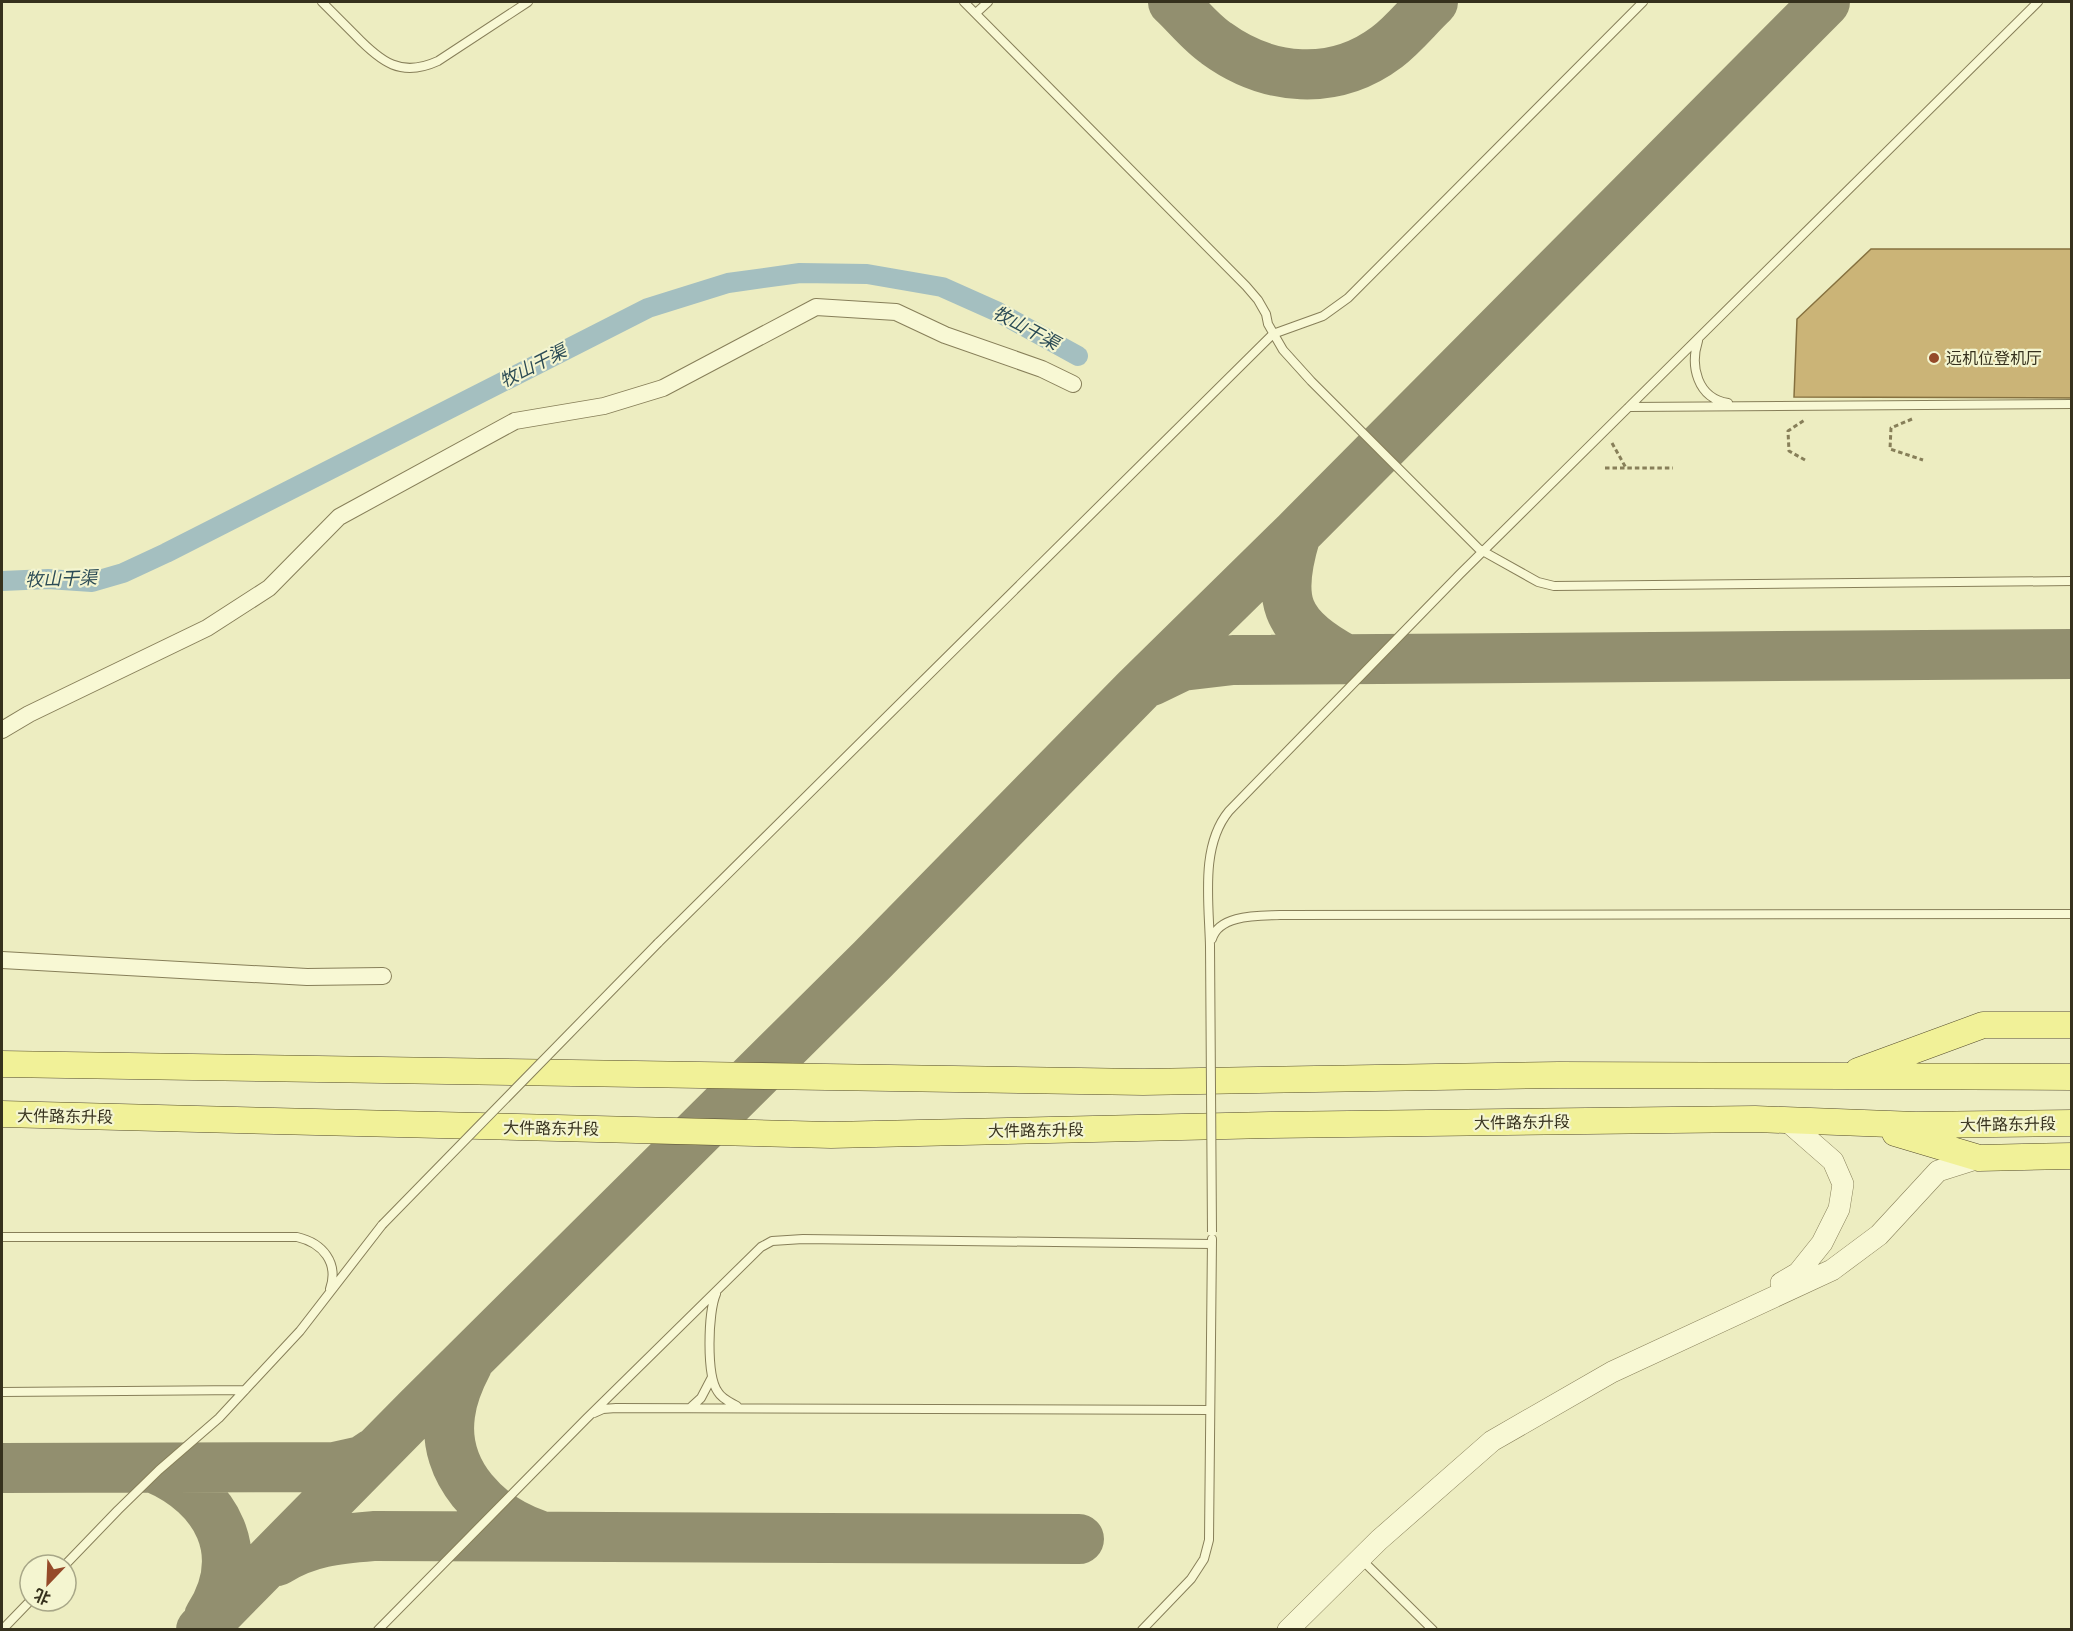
<svg xmlns="http://www.w3.org/2000/svg" width="2073" height="1631" viewBox="0 0 2073 1631" font-family="Georgia,'Noto Sans SC',serif">
	<style>
		.lines { fill: none; stroke-linecap: round; stroke-linejoin: round }
		.canal { stroke: #a4bfc0; stroke-width: 20 }
		.taxiway { stroke: #928f6f; stroke-width: 50 }
		.building { fill: #cbb477; stroke: #86713f; stroke-width: 1.5 }
		.service-casing { stroke: #877f59; stroke-width: 10 }
		.minor-casing { stroke: #877f59; stroke-width: 18 }
		.tertiary-casing { stroke: #877f59; stroke-width: 22 }
		.primary-casing { stroke: #544b2d; stroke-width: 27 }
		.path { stroke: #877f59; stroke-width: 3; stroke-dasharray: 4.5 3; stroke-linecap: butt }
		.service { stroke: #f8f8d4; stroke-width: 8 }
		.minor { stroke: #f8f8d4; stroke-width: 16 }
		.tertiary { stroke: #f8f8d4; stroke-width: 21 }
		.primary { stroke: #f1f198; stroke-width: 26 }
		.service-bridge-casing { stroke: #877f59; stroke-width: 10; stroke-linecap: butt }
		.service-bridge { stroke: #f8f8d4; stroke-width: 8 }
		.poi-dot { fill: #954a29; stroke: #f4f5d0; stroke-width: 2 }
		.labels { text-anchor: middle; stroke-width: 4.5; stroke-linejoin: round; paint-order: stroke }
		.poi-label { font-size: 16px; fill: #36311d; stroke: #f4f5d0; text-anchor: start }
		.street-label { font-size: 16px; fill: #36311d; stroke: #f4f5d0 }
		.water-label { font-size: 18px; font-style: italic; fill: #2c4c56; stroke: #f4f5d0 }
	</style>
	<rect width="100%" height="100%" fill="#ededc1"/>
	<g class="lines">
		<path class="canal" d="M 2,581 L 48,579 L 92,582 L 123,573 L 166,553 L 648,308 L 728,283 L 800,273 L 867,274 L 942,287 L 998,312 L 1078,356"/>
		<path class="taxiway" d="M 1173,2 C 1187,15 1200,32 1216,43 C 1268,81 1334,87 1387,47 C 1404,34 1418,16 1433,2
			M 1296,534 C 1276,600 1284,626 1345,659
			M 1151,681 L 1182,666 L 1233,660 L 2072,654
			M 468,1363 C 459,1380 452,1397 450,1415 C 442,1473 488,1518 538,1535
			M 2,1468 L 335,1467 L 362,1461 L 374,1453
			M 154,1468 C 218,1495 249,1554 209,1617
			M 277,1561 C 309,1541 338,1539 375,1536 L 1079,1539
			M 201,1630 L 417,1411 L 872,960 L 1136,691 L 1296,534 L 1825,2"/>
	</g>
	<path class="building" d="M 1871,249 L 2072,249 L 2072,398 L 1794,397 L 1797,319 Z"/>
	<g class="lines">
		<defs>
			<path id="service" d="M 322,2 C 333,13 344,24 355,35 C 381,62 401,78 438,61 L 528,2
				M 964,2 L 1246,286 L 1258,300 L 1266,314 L 1268,324 L 1283,350 L 1311,381 L 1479,549 L 1538,582 L 1554,586 L 2072,581
				M 976,13 L 988,2
				M 1698,341 C 1690,366 1697,398 1728,403
				M 1629,407 L 2072,404
				M 1212,939 C 1219,914 1259,916 1280,915 L 2072,914
				M 658,943 L 1273,334 L 1323,316 L 1348,298 L 1643,2
				M 1210,946 C 1209,902 1200,846 1229,811 L 1460,574 L 2038,2
				M 2,1237 L 297,1237 C 323,1243 339,1263 330,1289
				M 716,1294 C 708,1312 706,1376 718,1392 C 722,1399 730,1402 737,1406
				M 2,1392 L 245,1390
				M 690,1408 L 701,1398 L 712,1377
				M 594,1413 L 603,1409 L 616,1408 L 1210,1410
				M 1361,1559 L 1433,1630
				M 65,1565 L 118,1510 L 159,1470 L 219,1418 L 245,1390 L 300,1331 L 382,1225
				M 2,1630 L 30,1601
				M 378,1630 L 586,1419 L 761,1247 L 772,1241 L 803,1239 L 1212,1244
				M 1142,1630 L 1191,1579 L 1204,1559 L 1209,1540 L 1212,1239"/>
			<path id="minor" d="M 2,730 L 29,714 L 207,628 L 269,588 L 339,517 L 515,421 L 604,406 L 663,388 L 816,307 L 896,312 L 945,335 L 1042,369 L 1073,384
				M 2,960 L 307,977 L 383,976"/>
			<path id="tertiary" d="M 1781,1283 L 1798,1273 L 1822,1243 L 1839,1209 L 1843,1184 L 1833,1161 L 1786,1120
				M 1288,1630 L 1379,1540 L 1492,1441 L 1612,1372 L 1832,1270 L 1879,1235 L 1938,1171 L 1979,1158"/>
			<path id="primary" d="M 2,1064 L 1143,1082 L 1559,1075 L 2072,1077
				M 1858,1071 L 1983,1025 L 2072,1025
				M 2,1114 L 831,1135 L 1270,1125 L 1755,1119 L 1916,1125 L 2072,1123
				M 1895,1133 L 1979,1158 L 2072,1156"/>
		</defs>
		<use href="#service" class="service-casing"/>
		<use href="#minor" class="minor-casing"/>
		<use href="#tertiary" class="tertiary-casing"/>
		<use href="#primary" class="primary-casing"/>
		<path class="path" d="M 1912,419 L 1891,428 L 1890,449 L 1923,460
			M 1612,443 L 1626,468 L 1673,468
			M 1805,460 L 1789,451 L 1788,431 L 1806,419
			M 1605,468 L 1626,468"/>
		<use href="#service" class="service"/>
		<use href="#minor" class="minor"/>
		<use href="#tertiary" class="tertiary"/>
		<use href="#primary" class="primary"/>
		<defs>
			<path id="service-bridge" d="M 1210,946 L 1212,1232
				M 382,1225 L 658,943"/>
		</defs>
		<use href="#service-bridge" class="service-bridge-casing"/>
		<use href="#service-bridge" class="service-bridge"/>
	</g>
	<circle class="poi-dot" cx="1934" cy="358" r="6"/>
	<g class="labels">
		<g class="poi-label">
			<text x="1946" y="364">远机位登机厅</text>
		</g>
		<g class="street-label">
			<text transform="translate(65 1116) rotate(1)" y="6">大件路东升段</text>
			<text transform="translate(1522 1122) rotate(-1)" y="6">大件路东升段</text>
			<text transform="translate(2008 1124) rotate(-1)" y="6">大件路东升段</text>
			<text transform="translate(551 1128) rotate(1)" y="6">大件路东升段</text>
			<text transform="translate(1036 1130) rotate(-1)" y="6">大件路东升段</text>
		</g>
		<g class="water-label">
			<text transform="translate(1026 328) rotate(28)" y="6">牧山干渠</text>
			<text transform="translate(533 366) rotate(-27)" y="6">牧山干渠</text>
			<text transform="translate(61 579) rotate(-2)" y="6">牧山干渠</text>
		</g>
	</g>
	<rect width="2073" height="1631" fill="none" stroke="#36311d" stroke-width="6"/>
	<g transform="translate(48 1583) rotate(203)"><circle r="28" fill="#f4f5d0" stroke="#a8a788" stroke-width="1.5"/>
	<path d="M0-4.5L10 22L0 15L-10 22Z" fill="#954a29"/>
	<text y="-9" font-size="16" font-weight="bold" text-anchor="middle" fill="#36311d">北</text>
	</g>
</svg>
